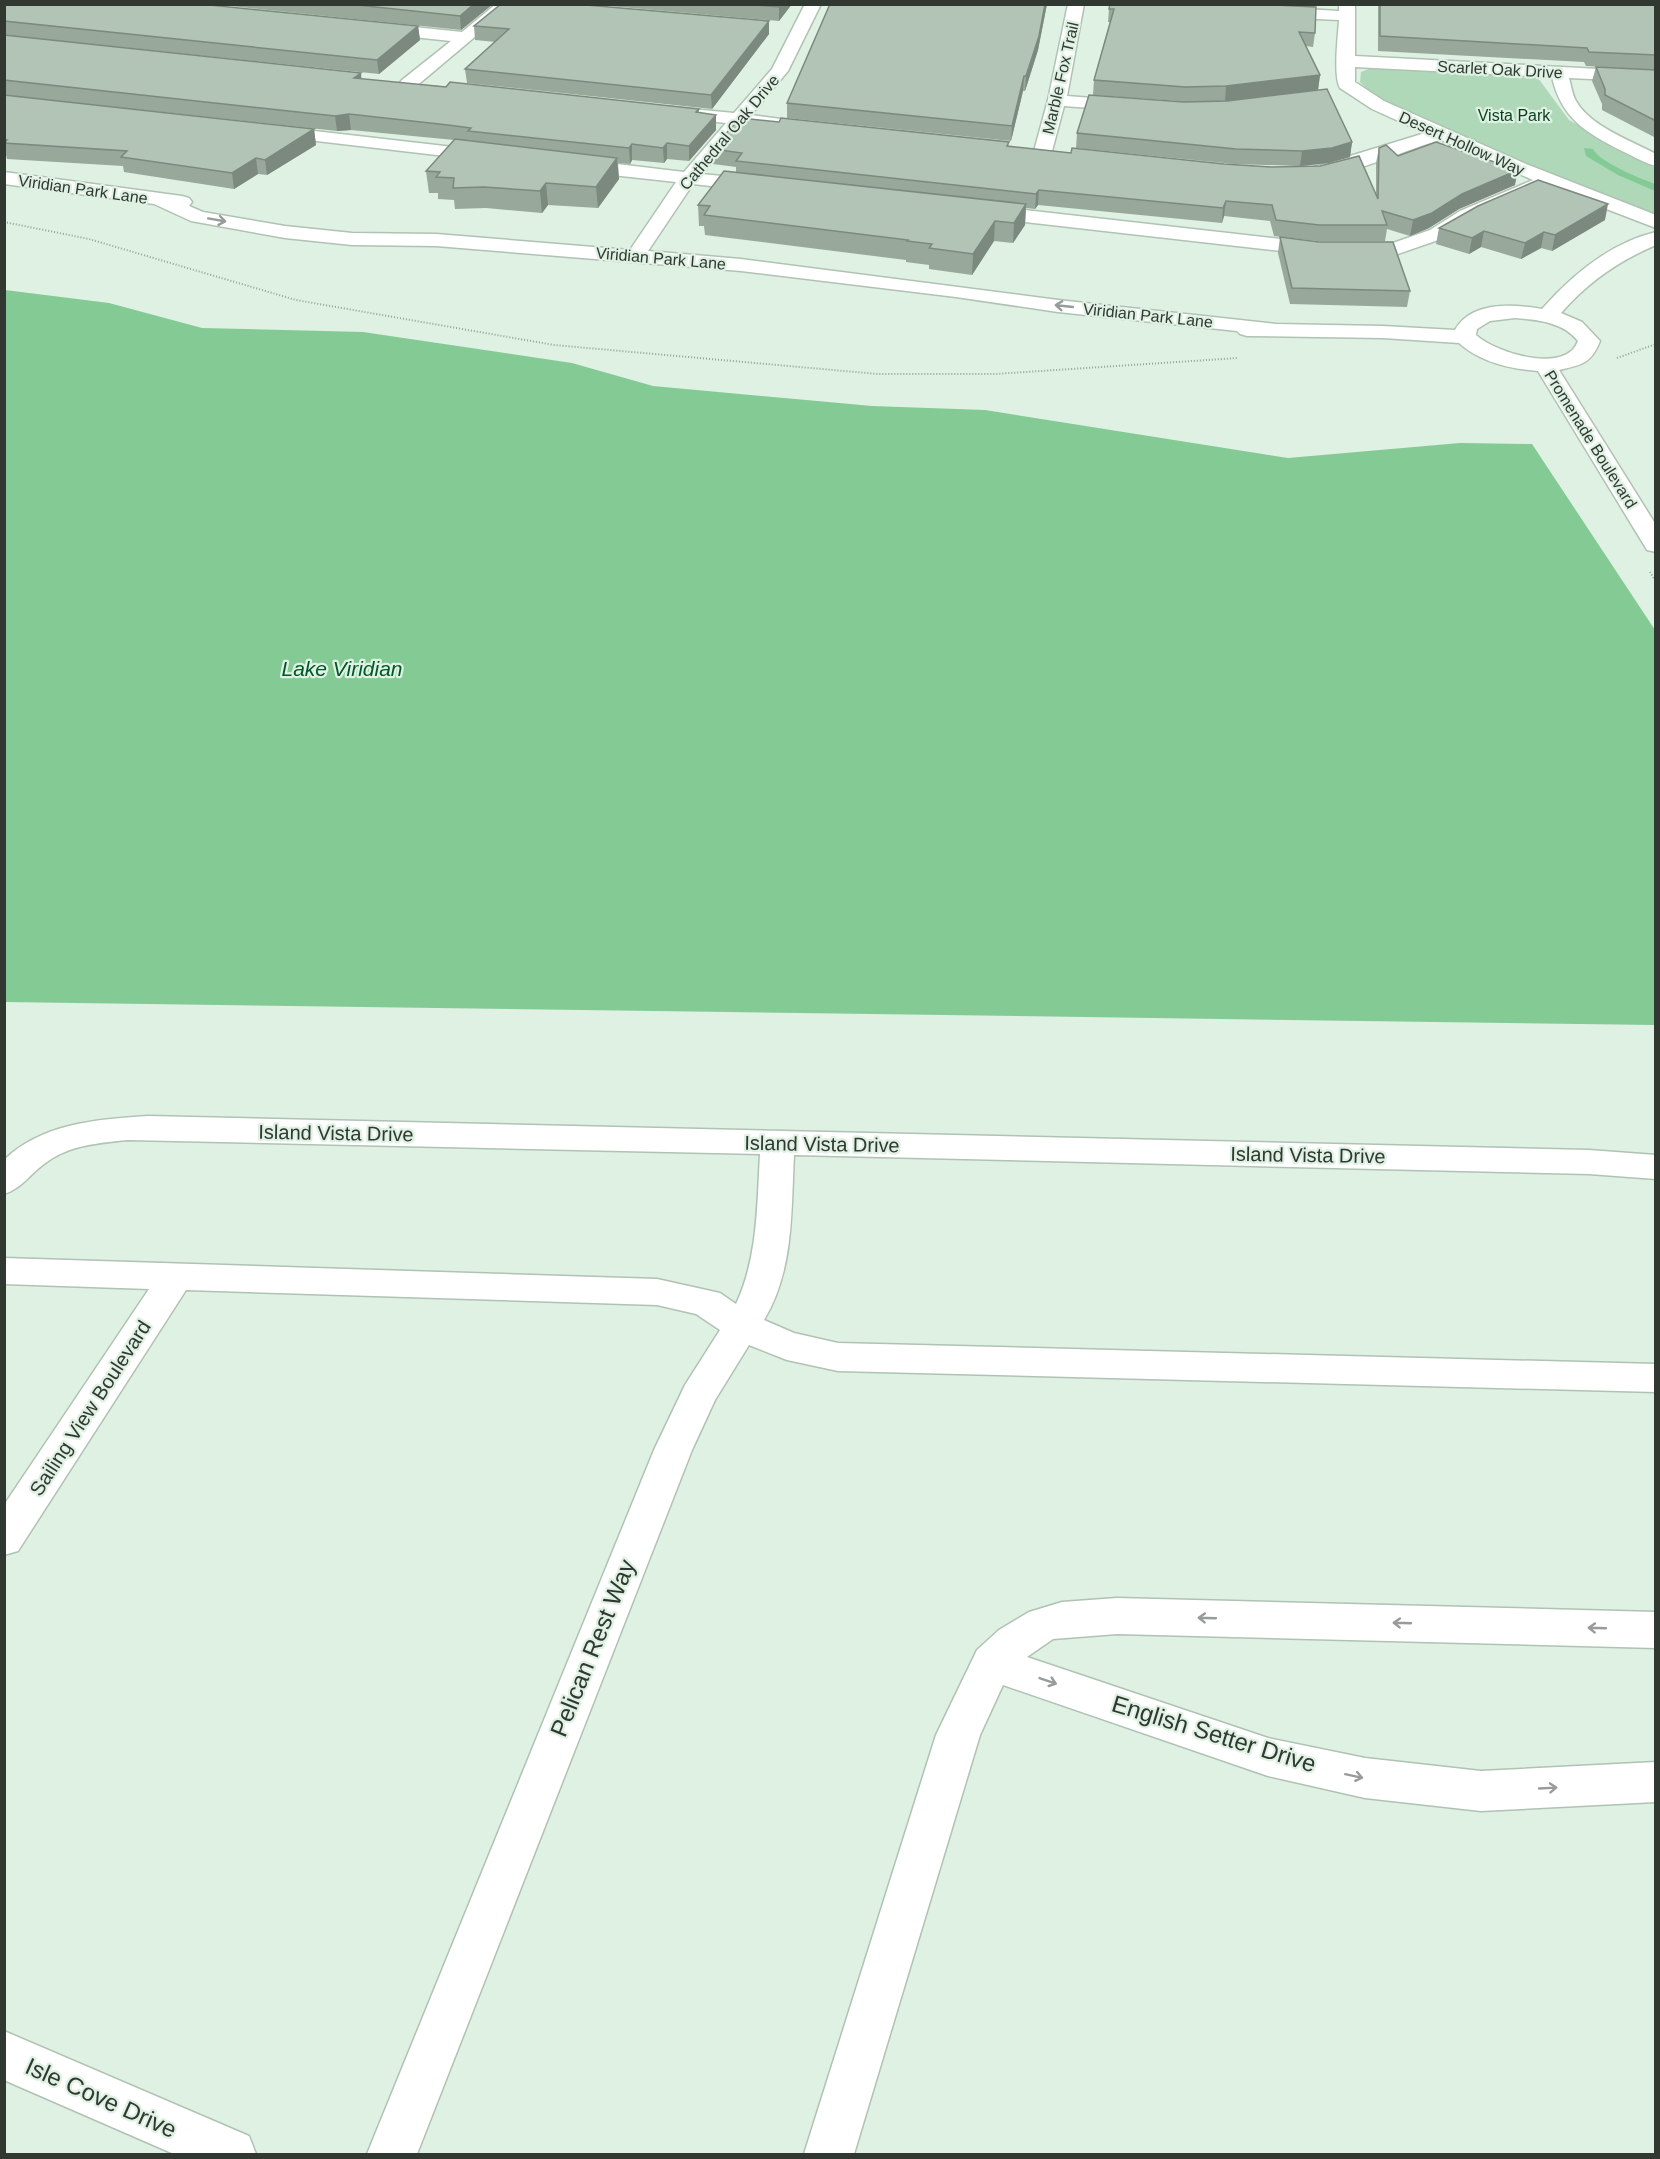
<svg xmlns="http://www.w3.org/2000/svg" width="1660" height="2159" viewBox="0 0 1660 2159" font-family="Helvetica,sans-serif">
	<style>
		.green { fill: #aed8b7 }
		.water { fill: #83ca95 }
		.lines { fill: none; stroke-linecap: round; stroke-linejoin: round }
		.minor-casing { stroke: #b0c2b3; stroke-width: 3 }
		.path { stroke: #94a297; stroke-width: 2; stroke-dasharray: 1 2; stroke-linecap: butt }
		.minor { fill: #fff; fill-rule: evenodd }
		.wall { fill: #98a99c }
		.shaded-wall { fill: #7c897f }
		.building { fill: #b1c4b5; stroke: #7c897f; stroke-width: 1.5 }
		.oneway { stroke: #989c98 }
		.labels { text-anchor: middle; stroke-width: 4.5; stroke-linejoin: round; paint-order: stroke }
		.far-street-label { font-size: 16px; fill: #313832; stroke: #def1e2 }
		.far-park-label { font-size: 16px; fill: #073f1d; stroke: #def1e2 }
		.street-label { font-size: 20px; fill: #313832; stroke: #def1e2 }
		.water-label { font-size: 21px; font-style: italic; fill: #005828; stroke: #def1e2 }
		.near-street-label { font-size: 24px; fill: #313832; stroke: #def1e2 }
	</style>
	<rect width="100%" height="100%" fill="#def1e2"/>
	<path class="green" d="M 1376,66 L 1502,72 L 1538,78 L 1569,120 L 1655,168 L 1655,216 L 1422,121 L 1381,102 L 1360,82 L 1361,72 Z"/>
	<path class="water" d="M 1584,148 L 1593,149 C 1599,162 1641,179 1655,184 L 1655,191 L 1618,175 L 1586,156 Z
		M 5,290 L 109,303 L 202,328 L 363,332 L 572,363 L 653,386 L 872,406 L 985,410 L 1288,458 L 1460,443 L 1532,444 L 1655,630 L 1655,1025 L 5,1002 Z"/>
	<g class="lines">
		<defs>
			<path id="minor" d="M 496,4 L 514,4 L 414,88 L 402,88 L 399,84 L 402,80 L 451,41 L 375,33 L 367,28 L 375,23 L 462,32 Z
				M 805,4 L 821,4 L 788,71 L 751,115 L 789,120 L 792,124 L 789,128 L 783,129 L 743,125 L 702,174 L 762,180 L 769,182 L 771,186 L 769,190 L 762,192 L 693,184 L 648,251 L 741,259 L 1058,300 L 1276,324 L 1383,326 L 1455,330 C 1471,301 1514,304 1542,309 C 1572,275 1610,243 1656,232 L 1656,245 C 1618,261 1587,283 1561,313 L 1582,322 L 1600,341 C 1591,364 1581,365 1559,370 L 1656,525 L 1656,552 L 1647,550 L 1644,545 L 1538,371 C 1510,369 1480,362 1459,343 L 1383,338 L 1247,336 L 1240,334 L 1237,331 L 1058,312 L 956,297 L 741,271 L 436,246 L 352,245 L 285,238 L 191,221 L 154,204 L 4,184 L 4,172 L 182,196 L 189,198 L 192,202 L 189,206 L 203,212 L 285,226 L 352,233 L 436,234 L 630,250 L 676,182 L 575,171 L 568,169 L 566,165 L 568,161 L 575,159 L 684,172 L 726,123 L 671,117 L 665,116 L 662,112 L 665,108 L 671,107 L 734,113 L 772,69 ZM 1515,318 C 1538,320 1563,322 1578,341 C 1566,375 1496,353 1476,335 L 1477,329 L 1490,321 Z
				M 1068,4 L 1084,4 L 1067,96 L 1130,101 L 1136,102 L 1139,106 L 1136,110 L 1130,111 L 1064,106 L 1052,151 L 1049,155 L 1037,155 L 1034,151 L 1048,100 Z
				M 1339,4 L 1355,4 L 1355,56 L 1656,72 L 1656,82 L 1569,78 C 1571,85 1572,94 1576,101 C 1591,127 1630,140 1656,154 L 1656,166 C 1644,163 1633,156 1622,151 C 1586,133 1561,118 1552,77 L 1355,67 L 1355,82 L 1384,101 L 1526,164 L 1656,215 L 1656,228 L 1549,187 L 1474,219 L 1444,238 L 1395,255 L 1317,255 L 980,217 L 973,215 L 970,211 L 973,207 L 980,205 L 1317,243 L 1393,243 L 1430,230 L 1460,211 L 1533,180 L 1441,140 C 1411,147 1337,182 1311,176 L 1309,172 L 1311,168 L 1425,133 L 1372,109 L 1340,88 C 1333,76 1338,36 1339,20 L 1271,17 L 1263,12 L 1271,7 L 1339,11 Z
				M 271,126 L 488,151 L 494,152 L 497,156 L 494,160 L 488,161 L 265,135 L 262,131 L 265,127 Z
				M 149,1116 L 1589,1150 L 1656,1155 L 1656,1179 L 1589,1174 L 794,1155 C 791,1212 794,1270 764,1320 L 794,1333 L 838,1343 L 1656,1364 L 1656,1392 L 838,1371 L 787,1360 L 749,1345 L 715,1400 L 692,1450 L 417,2154 L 367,2154 L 654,1450 L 685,1385 L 720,1330 L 696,1314 L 657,1305 L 186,1290 L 18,1551 L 4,1555 L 4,1505 L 149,1289 L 4,1284 L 4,1258 L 657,1279 L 720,1293 L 736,1304 C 758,1257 757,1205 760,1154 L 128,1140 C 99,1143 68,1145 44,1164 C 30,1174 21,1189 4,1194 L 4,1160 C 42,1123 99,1119 149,1116 Z
				M 1117,1598 L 1656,1612 L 1656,1648 L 1117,1634 L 1053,1639 L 1027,1657 L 1268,1738 L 1365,1758 L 1481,1771 L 1656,1762 L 1656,1802 L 1481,1811 L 1365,1798 L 1268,1776 L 1003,1685 L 980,1735 L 854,2154 L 804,2154 L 936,1735 L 977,1650 L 999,1630 L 1029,1612 L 1062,1602 Z
				M 4,2031 L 249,2136 L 256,2154 L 174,2154 L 4,2080 Z"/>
		</defs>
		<use href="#minor" class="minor-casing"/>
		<path class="path" d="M 4,222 L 89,239 L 296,300 L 554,345 L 878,374 L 995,374 L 1238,358
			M 1617,358 L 1656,344
			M 1650,572 L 1656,582"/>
		<use href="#minor" class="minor"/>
	</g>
	<path class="wall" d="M 4,4 L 418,26 L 420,40 L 379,74 L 4,35 Z
		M 211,4 L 493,4 L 461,30 Z
		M 587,4 L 792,4 L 779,21 Z
		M 830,4 L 1047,4 L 1038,50 L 1025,91 L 1023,91 L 1011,141 L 787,118 L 787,103 Z
		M 1266,4 L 1315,4 L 1314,7 Z
		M 1357,4 L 1656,4 L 1656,70 L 1586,66 L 1584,62 L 1378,51 L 1378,6 L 1357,6 Z
		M 1109,9 L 1315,33 L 1313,47 L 1306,46 L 1320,75 L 1318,90 L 1352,142 L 1350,157 L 1329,163 L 1300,166 L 1234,164 L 1076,148 L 1077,133 L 1178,101 L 1093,95 L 1094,80 L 1110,22 L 1108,22 Z
		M 769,21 L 769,34 L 712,109 L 467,83 L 465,69 L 496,42 L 475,40 L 474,26 Z
		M 4,35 L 361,73 L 361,79 L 699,109 L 699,113 L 716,130 L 689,161 L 667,159 L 664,163 L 632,160 L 630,164 L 618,163 L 619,179 L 598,208 L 548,205 L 542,213 L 486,208 L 455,209 L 454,200 L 438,199 L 438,193 L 429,193 L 426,171 L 454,140 L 351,130 L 337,131 L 4,95 Z
		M 1596,67 L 1656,70 L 1656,138 L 1602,110 L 1602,104 L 1592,81 Z
		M 4,95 L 314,129 L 316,145 L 267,175 L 258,174 L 234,189 L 124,172 L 123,166 L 7,159 L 6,155 L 4,155 Z
		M 779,122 L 1009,142 L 1008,146 L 1376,194 L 1376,163 L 1379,148 L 1398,156 L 1515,185 L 1459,209 L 1429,228 L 1410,236 L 1387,229 L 1385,241 L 1317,241 L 1274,236 L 1270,221 L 1224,216 L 1222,223 L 1038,205 L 1035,209 L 1026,208 L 1025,225 L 1013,243 L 994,241 L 972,275 L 929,269 L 929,265 L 906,262 L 906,260 L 705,235 L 704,226 L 699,226 L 698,205 L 736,172 L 736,167 L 713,164 L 712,149 Z
		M 1605,220 L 1552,251 L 1541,248 L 1521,259 L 1481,247 L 1469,254 L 1436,244 L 1439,228 Z
		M 1280,237 L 1410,291 L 1407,307 L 1290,304 L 1278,253 Z"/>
	<path class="shaded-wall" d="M 474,4 L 493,4 L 461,30 L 460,16 Z
		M 781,4 L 792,4 L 779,21 L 779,7 Z
		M 1045,4 L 1047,4 L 1038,50 L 1025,91 L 1026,76 Z
		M 769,21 L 769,34 L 712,109 L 711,95 Z
		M 418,26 L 420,40 L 379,74 L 377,60 Z
		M 361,73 L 362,88 L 354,78 Z
		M 1320,75 L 1318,90 L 1225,101 L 1226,86 Z
		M 1024,76 L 1023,91 L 1011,141 L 1012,126 Z
		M 349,114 L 351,130 L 337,131 L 335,116 Z
		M 716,115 L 716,130 L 689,161 L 689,146 Z
		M 314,129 L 316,145 L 267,175 L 265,160 Z
		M 1352,142 L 1350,157 L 1329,163 L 1300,166 L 1302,151 Z
		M 667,143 L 667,159 L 664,163 L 663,148 Z
		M 632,144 L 632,160 L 630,164 L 629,148 Z
		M 256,158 L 258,174 L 234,189 L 232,173 Z
		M 617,158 L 619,179 L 598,208 L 596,187 Z
		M 1518,170 L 1515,185 L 1459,209 L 1429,228 L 1410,236 L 1413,220 L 1462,194 Z
		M 546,183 L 548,205 L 542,213 L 540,191 Z
		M 1039,190 L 1038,205 L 1035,209 L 1036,194 Z
		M 1226,201 L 1224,216 L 1222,223 L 1223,208 Z
		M 1026,204 L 1025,225 L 1013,243 L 1014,223 Z
		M 1608,204 L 1605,220 L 1552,251 L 1555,235 Z
		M 995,221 L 994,241 L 972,275 L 973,254 Z
		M 1484,231 L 1481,247 L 1469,254 L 1472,238 Z
		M 1544,232 L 1541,248 L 1521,259 L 1525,243 Z"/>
	<path class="building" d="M 4,4 L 200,4 L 418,26 L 377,60 L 4,21 Z
		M 348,4 L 474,4 L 460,16 Z
		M 501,4 L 575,4 L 769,21 L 711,95 L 465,69 L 509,29 L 474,26 Z
		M 746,4 L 781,4 L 779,7 Z
		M 830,4 L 1045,4 L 1039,36 L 1026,76 L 1024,76 L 1012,126 L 787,103 Z
		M 1110,4 L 1257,4 L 1316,7 L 1315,33 L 1299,32 L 1320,75 L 1226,86 L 1185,87 L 1094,80 L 1114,9 L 1109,9 Z
		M 1380,4 L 1656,4 L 1656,55 L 1589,52 L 1587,48 L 1380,36 Z
		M 4,35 L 361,73 L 354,78 L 446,87 L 450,82 L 699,109 L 696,112 L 716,115 L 689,146 L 667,143 L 663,148 L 632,144 L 629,148 L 468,131 L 471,128 L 448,125 L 349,114 L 335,116 L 4,80 Z
		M 1596,67 L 1656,70 L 1656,121 L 1605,95 L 1605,89 Z
		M 1327,89 L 1352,142 L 1332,148 L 1302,151 L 1236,149 L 1077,133 L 1089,95 L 1184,102 L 1227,101 Z
		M 4,95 L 314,129 L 265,160 L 256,158 L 232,173 L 121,157 L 127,151 L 4,143 L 7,140 L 4,140 Z
		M 740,118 L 779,122 L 781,118 L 1009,142 L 1007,146 L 1071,153 L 1072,148 L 1224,164 L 1271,167 L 1320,166 L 1359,156 L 1378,199 L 1379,148 L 1386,145 L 1398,156 L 1436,142 L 1518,170 L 1462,194 L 1432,213 L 1413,220 L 1382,211 L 1387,225 L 1319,225 L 1276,220 L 1272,205 L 1226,201 L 1223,208 L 1039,190 L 1036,194 L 736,161 L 742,153 L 712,149 Z
		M 455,139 L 617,158 L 596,187 L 546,183 L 540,191 L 484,187 L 453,188 L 454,178 L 436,177 L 440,172 L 426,171 Z
		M 724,171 L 1026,204 L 1014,223 L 995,221 L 973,254 L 929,248 L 932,244 L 907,241 L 908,240 L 704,215 L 710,206 L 698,205 Z
		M 1538,180 L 1608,204 L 1555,235 L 1544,232 L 1525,243 L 1484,231 L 1472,238 L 1439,228 L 1478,206 Z
		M 1280,237 L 1319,242 L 1393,242 L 1410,291 L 1292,288 Z"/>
	<defs><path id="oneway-shaft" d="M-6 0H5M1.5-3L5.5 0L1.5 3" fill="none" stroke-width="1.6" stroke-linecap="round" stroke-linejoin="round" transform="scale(1.5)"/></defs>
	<g class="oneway">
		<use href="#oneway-shaft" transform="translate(217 220) rotate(10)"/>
		<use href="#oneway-shaft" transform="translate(1064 306) rotate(-174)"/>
		<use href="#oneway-shaft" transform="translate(1207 1618) rotate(-178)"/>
		<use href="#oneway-shaft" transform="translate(1402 1623) rotate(-178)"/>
		<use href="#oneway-shaft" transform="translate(1597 1628) rotate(-178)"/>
		<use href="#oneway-shaft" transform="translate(1048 1681) rotate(19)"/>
		<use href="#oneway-shaft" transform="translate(1354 1776) rotate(12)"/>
		<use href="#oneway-shaft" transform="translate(1548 1788) rotate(-3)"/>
	</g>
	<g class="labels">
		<g class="far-street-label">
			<text transform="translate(1500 69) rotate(3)" y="6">Scarlet Oak Drive</text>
			<text transform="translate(1060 78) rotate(-77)" y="6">Marble Fox Trail</text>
			<text transform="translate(729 132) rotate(-50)" y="6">Cathedral Oak Drive</text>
			<text transform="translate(1462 143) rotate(24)" y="6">Desert Hollow Way</text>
			<text transform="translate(83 189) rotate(8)" y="6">Viridian Park Lane</text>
			<text transform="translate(661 258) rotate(5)" y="6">Viridian Park Lane</text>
			<text transform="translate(1148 315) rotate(6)" y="6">Viridian Park Lane</text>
			<text transform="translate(1591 439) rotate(58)" y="6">Promenade Boulevard</text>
		</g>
		<g class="far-park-label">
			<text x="1514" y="121">Vista Park</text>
		</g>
		<g class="street-label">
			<text transform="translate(336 1133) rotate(1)" y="7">Island Vista Drive</text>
			<text transform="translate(822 1144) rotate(1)" y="7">Island Vista Drive</text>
			<text transform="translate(1308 1155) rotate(1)" y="7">Island Vista Drive</text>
			<text transform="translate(90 1408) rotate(-57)" y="7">Sailing View Boulevard</text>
		</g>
		<g class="water-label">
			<text x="342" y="676">Lake Viridian</text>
		</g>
		<g class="near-street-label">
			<text transform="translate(593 1648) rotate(-68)" y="8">Pelican Rest Way</text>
			<text transform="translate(1214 1734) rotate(17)" y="8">English Setter Drive</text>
			<text transform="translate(101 2098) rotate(24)" y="8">Isle Cove Drive</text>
		</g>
	</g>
	<rect width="1660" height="2159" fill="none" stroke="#313832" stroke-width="12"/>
</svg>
